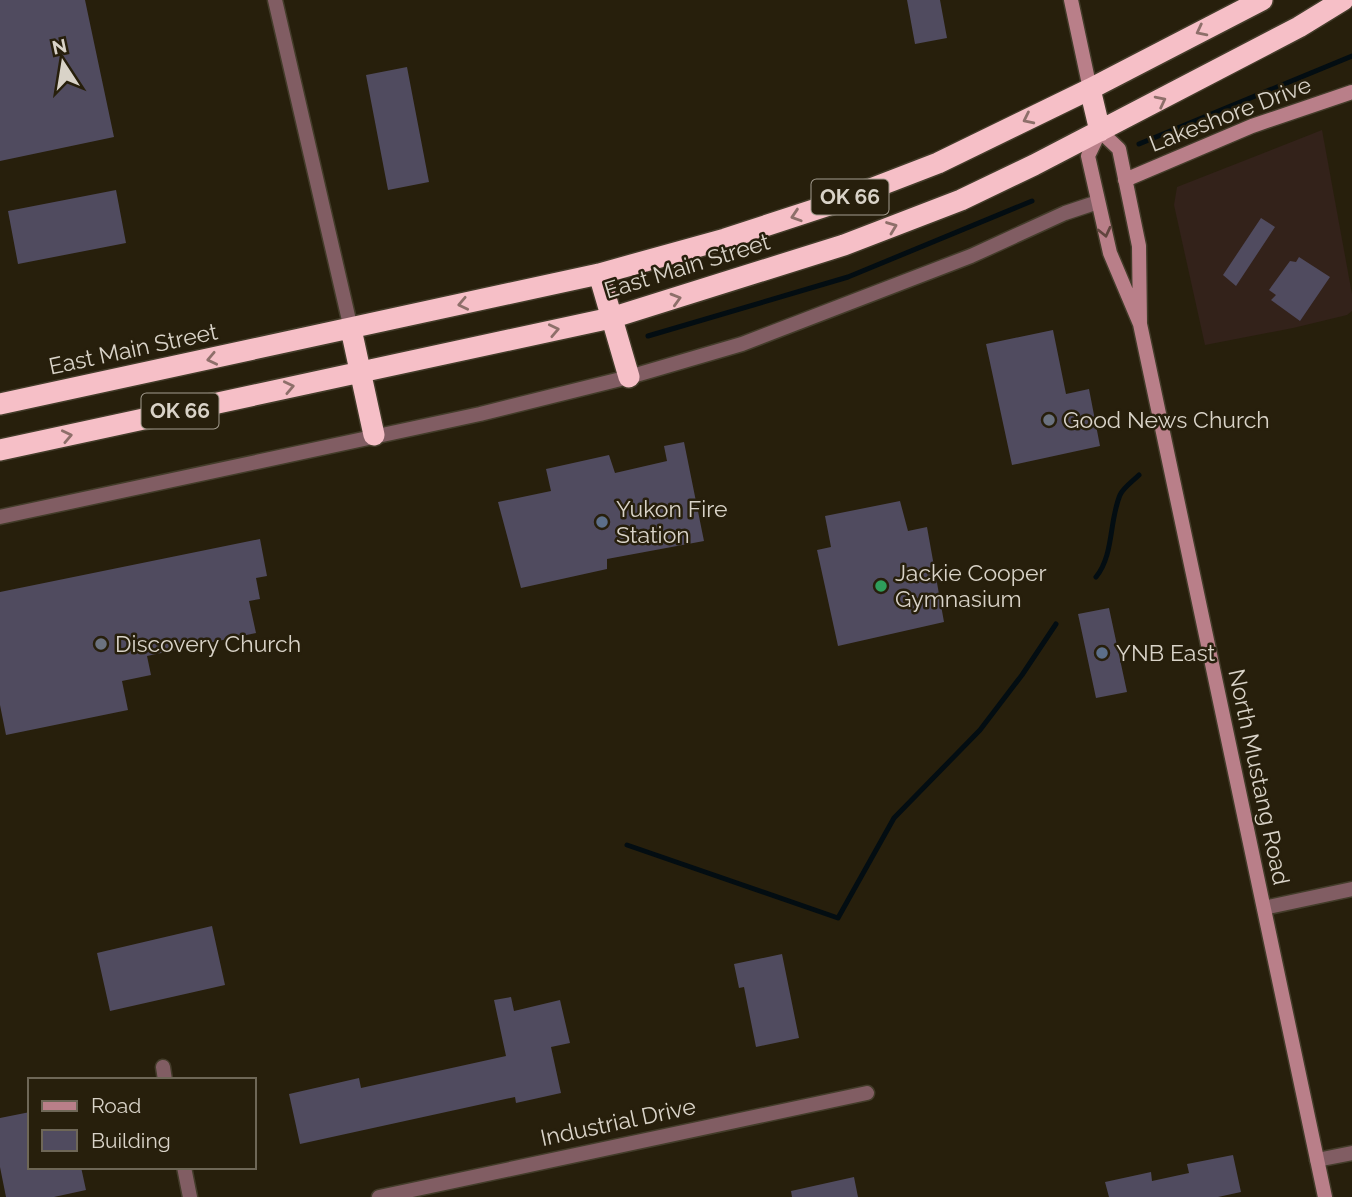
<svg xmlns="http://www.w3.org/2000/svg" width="1352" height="1197" viewBox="0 0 1352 1197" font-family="Raleway,sans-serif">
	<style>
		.commercial { fill: #33221a }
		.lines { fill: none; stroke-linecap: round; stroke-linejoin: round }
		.stream { stroke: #030d12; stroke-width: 5 }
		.building { fill: #504b5f }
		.street-casing { stroke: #433c2a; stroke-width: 17 }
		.secondary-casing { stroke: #433c2a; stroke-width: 17 }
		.highway-casing { stroke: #433c2a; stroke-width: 24 }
		.street { stroke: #815d63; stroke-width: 14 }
		.secondary { stroke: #b97f89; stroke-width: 14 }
		.highway { stroke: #f6bfc7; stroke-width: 21 }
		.oneway { stroke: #8e6f6a }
		.oneway2 { stroke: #61453e }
		.worship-dot { fill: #6b7280; stroke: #271f0c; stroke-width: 2.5 }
		.service-dot { fill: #5c6f8a; stroke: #271f0c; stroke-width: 2.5 }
		.leisure-dot { fill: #2e9e5b; stroke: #271f0c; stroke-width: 2.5 }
		.labels { text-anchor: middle; stroke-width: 5; stroke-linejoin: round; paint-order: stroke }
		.shield { fill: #271f0c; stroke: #a49d90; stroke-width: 2 }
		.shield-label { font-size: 21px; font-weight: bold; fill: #d9d3c8 }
		.street-label { font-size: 23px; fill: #d9d3c8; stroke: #271f0c }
		.poi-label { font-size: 23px; fill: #d9d3c8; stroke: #271f0c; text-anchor: start }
	</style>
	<rect width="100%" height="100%" fill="#271f0c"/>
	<path class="commercial" d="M 1322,130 L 1352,294 L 1352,311 L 1347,315 L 1293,328 L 1205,345 L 1174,205 L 1177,187 Z"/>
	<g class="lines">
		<path class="stream" d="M 1139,144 L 1352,56
			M 648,336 L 848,277 L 1032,201
			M 1096,577 C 1114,555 1109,521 1120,495 C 1123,488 1133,481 1139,475
			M 627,845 L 838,918 L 894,818 L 980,730 L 1022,675 L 1056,624"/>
	</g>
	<path class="building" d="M 0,0 L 85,0 L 114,137 L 0,161 Z
		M 907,0 L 940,0 L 947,38 L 915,44 Z
		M 407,67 L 429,182 L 388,190 L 366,75 Z
		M 116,190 L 126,243 L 18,264 L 8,211 Z
		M 1261,218 L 1275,227 L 1236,286 L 1223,275 Z
		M 1299,257 L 1330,277 L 1300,321 L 1271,300 L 1276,295 L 1269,290 L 1290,261 L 1296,262 Z
		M 1053,330 L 1066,394 L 1089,389 L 1100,446 L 1012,465 L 986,344 Z
		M 684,442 L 704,541 L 607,559 L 607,569 L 521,588 L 498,502 L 551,491 L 546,469 L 609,455 L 615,473 L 667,461 L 664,446 Z
		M 900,501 L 908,531 L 927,527 L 944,622 L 838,646 L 817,550 L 831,547 L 825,516 Z
		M 260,539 L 267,576 L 256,578 L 260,599 L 249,601 L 256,633 L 147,656 L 151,675 L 122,681 L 128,710 L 6,735 L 0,705 L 0,592 Z
		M 1109,608 L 1127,692 L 1096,698 L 1078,614 Z
		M 212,926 L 225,985 L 110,1011 L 97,953 Z
		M 782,954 L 799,1038 L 756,1047 L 744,987 L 739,988 L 734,964 Z
		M 511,997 L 514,1011 L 560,1000 L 570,1043 L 551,1047 L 561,1093 L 516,1103 L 515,1097 L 300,1144 L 289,1094 L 359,1078 L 361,1088 L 506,1056 L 494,1000 Z
		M 30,1112 L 30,1167 L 81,1167 L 86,1190 L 54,1197 L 6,1197 L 0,1167 L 0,1118 Z
		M 1233,1155 L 1241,1192 L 1218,1197 L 1109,1197 L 1105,1182 L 1151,1172 L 1152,1181 L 1189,1173 L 1187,1164 Z
		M 854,1177 L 858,1197 L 792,1197 L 791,1191 Z"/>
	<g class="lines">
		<defs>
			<path id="street" d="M 275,0 L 351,329
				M 0,517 L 480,414 L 629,377 L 742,344 L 971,256 L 1065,213 L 1098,202
				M 1264,908 L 1352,889
				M 163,1067 L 165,1080
				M 1317,1160 L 1352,1153
				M 184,1167 L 190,1197
				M 379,1197 L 867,1093"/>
			<path id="secondary" d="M 1071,0 L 1090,89
				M 1125,180 L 1252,126 L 1352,92
				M 1140,324 L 1110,253 L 1088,156 L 1100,131 L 1119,149 L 1139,246 L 1140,324 L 1325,1197"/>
			<path id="highway" d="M 1090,89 L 1100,131
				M 599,274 L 629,377
				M 351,329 L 374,435
				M 0,404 L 599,274 L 725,239 L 829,205 L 938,163 L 1090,89 L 1262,0
				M 0,450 L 611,318 L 844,245 L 961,200 L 1034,165 L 1299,27 L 1343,0"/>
		</defs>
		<use href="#street" class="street-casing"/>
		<use href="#secondary" class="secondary-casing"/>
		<use href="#highway" class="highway-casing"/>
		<use href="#street" class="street"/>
		<use href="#secondary" class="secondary"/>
		<use href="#highway" class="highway"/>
	</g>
	<defs><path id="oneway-chevron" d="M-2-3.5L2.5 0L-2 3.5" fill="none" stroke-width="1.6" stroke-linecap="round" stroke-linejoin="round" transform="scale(1.75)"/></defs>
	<g class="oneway">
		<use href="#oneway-chevron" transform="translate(1201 31) rotate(153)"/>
		<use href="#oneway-chevron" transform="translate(1161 101) rotate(-27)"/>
		<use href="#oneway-chevron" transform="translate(1028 119) rotate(154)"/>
		<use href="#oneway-chevron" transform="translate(796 216) rotate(162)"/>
		<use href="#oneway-chevron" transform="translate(892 227) rotate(-21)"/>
		<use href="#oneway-chevron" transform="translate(676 299) rotate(-16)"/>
		<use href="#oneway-chevron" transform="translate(463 304) rotate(168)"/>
		<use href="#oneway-chevron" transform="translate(554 330) rotate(-12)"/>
		<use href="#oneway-chevron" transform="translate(212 359) rotate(168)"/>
		<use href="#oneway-chevron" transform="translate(289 387) rotate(-12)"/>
		<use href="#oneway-chevron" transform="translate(67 436) rotate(-12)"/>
	</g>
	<use class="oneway2" href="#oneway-chevron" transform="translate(1105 232) rotate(77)"/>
	<g class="worship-dot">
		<circle cx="1049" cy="420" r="7"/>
		<circle cx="101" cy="644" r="7"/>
	</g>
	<g class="service-dot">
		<circle cx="602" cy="522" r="7"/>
		<circle cx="1102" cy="653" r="7"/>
	</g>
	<circle class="leisure-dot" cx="881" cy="586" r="7"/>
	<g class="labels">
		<g class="shield">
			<rect x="811.5" y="179.5" width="77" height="35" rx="5"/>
			<rect x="141.5" y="393.5" width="77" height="35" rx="5"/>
		</g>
		<g class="shield-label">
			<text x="850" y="204">OK 66</text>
			<text x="180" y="418">OK 66</text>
		</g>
		<g class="street-label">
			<text transform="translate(1230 114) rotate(-21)" y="8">Lakeshore Drive</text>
			<text transform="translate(687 266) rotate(-17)" y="8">East Main Street</text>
			<text transform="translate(133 349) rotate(-12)" y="8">East Main Street</text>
			<text transform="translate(1259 777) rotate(78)" y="8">North Mustang Road</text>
			<text transform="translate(618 1122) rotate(-12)" y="8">Industrial Drive</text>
		</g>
		<g class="poi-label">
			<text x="1063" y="428">Good News Church</text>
			<text x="616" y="517">Yukon Fire<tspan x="616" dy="26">Station</tspan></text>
			<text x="895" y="581">Jackie Cooper<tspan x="895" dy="26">Gymnasium</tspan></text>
			<text x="115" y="652">Discovery Church</text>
			<text x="1116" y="661">YNB East</text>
		</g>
	</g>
	<rect x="28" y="1078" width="228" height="91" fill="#271f0c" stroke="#6e6757" stroke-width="2"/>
	<rect x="42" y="1101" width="35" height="10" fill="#b97f89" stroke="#6e6757" stroke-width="2"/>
	<text x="91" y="1113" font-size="21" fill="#d9d3c8">Road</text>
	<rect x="42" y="1130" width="35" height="21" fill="#504b5f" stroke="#6e6757" stroke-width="2"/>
	<text x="91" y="1148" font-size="21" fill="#d9d3c8">Building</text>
	<g transform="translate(63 63) rotate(348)" stroke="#271f0c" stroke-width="5" paint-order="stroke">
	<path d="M0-5L12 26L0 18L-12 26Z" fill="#d9d3c8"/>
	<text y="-10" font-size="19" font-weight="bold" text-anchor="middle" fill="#d9d3c8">N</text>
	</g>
</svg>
